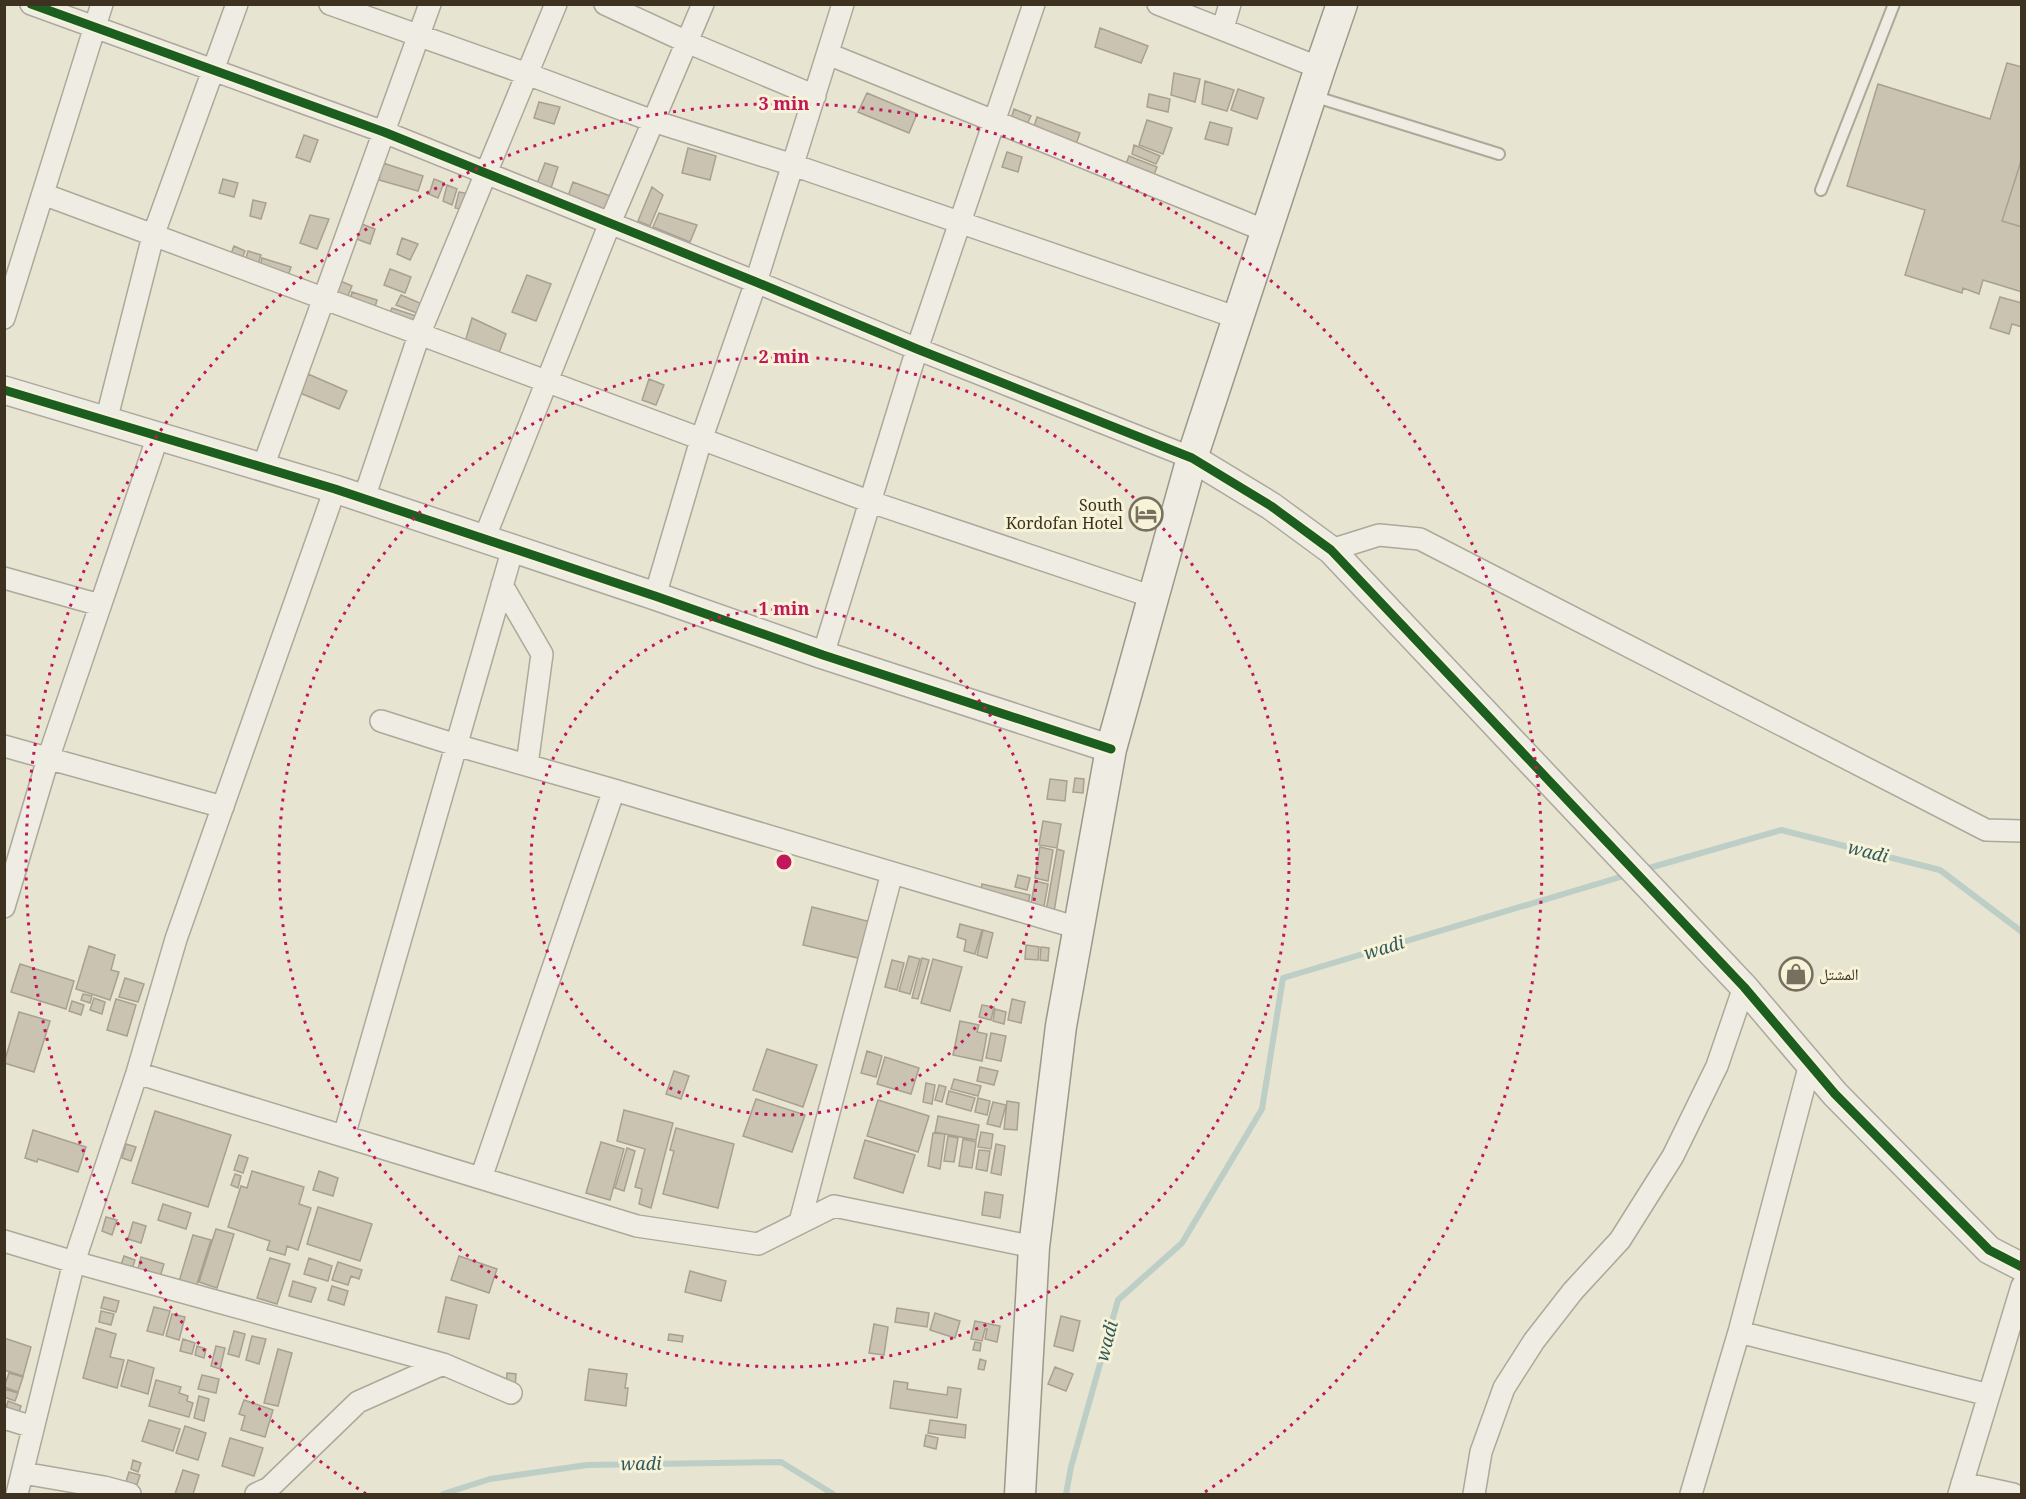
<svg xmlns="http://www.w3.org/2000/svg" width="2026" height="1499" viewBox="0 0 2026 1499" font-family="'Noto Serif','Noto Naskh Arabic',serif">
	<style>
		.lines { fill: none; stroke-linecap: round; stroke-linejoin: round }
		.stream { stroke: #bccec5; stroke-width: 6 }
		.building { fill: #cbc3b2; stroke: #a8a090; stroke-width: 1.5 }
		.service-casing { stroke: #ada899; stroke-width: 14 }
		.minor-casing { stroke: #ada899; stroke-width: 24 }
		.tertiary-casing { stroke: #ada899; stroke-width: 30 }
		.secondary-casing { stroke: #9c988a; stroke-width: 33 }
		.service { stroke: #efece3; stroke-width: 10 }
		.minor { stroke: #efece3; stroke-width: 21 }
		.tertiary { stroke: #efece3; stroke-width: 27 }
		.secondary { stroke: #efece3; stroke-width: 30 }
		.cycleway-casing { stroke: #f7f3d8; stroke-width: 13 }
		.cycleway { stroke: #1b5e20; stroke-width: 9 }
		.ring { fill: none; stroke: #c2185b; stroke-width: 3; stroke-dasharray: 3 6 }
		.labels { text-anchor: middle; stroke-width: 6; stroke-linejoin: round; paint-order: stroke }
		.poi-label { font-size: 16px; fill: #3d3220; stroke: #f7f3d8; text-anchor: end }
		.water-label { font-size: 18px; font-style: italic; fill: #2f595d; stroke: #f7f3d8 }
		.centre { fill: #c2185b; stroke: #f7f3d8; stroke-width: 3 }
		.ring-label { font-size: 18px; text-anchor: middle; font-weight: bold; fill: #c2185b; stroke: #f7f3d8; stroke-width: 6; stroke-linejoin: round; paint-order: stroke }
	</style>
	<rect width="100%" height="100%" fill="#e7e4d1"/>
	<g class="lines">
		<path class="stream" d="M 1642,870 L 1781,830 L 1940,870 L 2022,932
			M 443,1494 L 490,1479 L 587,1465 L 781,1462 L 833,1494
			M 1066,1494 L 1071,1467 L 1118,1300 L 1182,1243 L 1262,1109 L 1283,978 L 1627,875"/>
	</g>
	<path class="building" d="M 1100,28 L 1148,46 L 1141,63 L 1095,47 Z
		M 2007,63 L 2022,67 L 2022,158 L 2002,221 L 2022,227 L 2022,292 L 1983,280 L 1979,294 L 1963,288 L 1962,293 L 1905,275 L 1925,210 L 1847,186 L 1878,84 L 1990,119 Z
		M 1174,73 L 1200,79 L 1195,102 L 1171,95 Z
		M 1205,81 L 1234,90 L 1227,111 L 1202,104 Z
		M 1238,89 L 1264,98 L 1257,119 L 1231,110 Z
		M 867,93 L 917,114 L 909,133 L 858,112 Z
		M 1149,94 L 1170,99 L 1168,112 L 1147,107 Z
		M 539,102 L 560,107 L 554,124 L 534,118 Z
		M 1014,109 L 1031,116 L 1025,128 L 1010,122 Z
		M 1037,117 L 1080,133 L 1074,150 L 1032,133 Z
		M 1147,120 L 1172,128 L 1163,154 L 1139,145 Z
		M 1210,122 L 1232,128 L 1228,145 L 1205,139 Z
		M 304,135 L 318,140 L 310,162 L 296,157 Z
		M 1134,145 L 1160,156 L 1156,164 L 1132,154 Z
		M 688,148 L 716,156 L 710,180 L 682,173 Z
		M 1007,152 L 1022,157 L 1018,172 L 1002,167 Z
		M 1129,156 L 1157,167 L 1152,180 L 1124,169 Z
		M 2022,158 L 2022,227 L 2002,221 Z
		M 383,163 L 423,176 L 418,191 L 379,180 Z
		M 545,163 L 558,167 L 550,191 L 536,186 Z
		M 223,179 L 238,183 L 234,197 L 219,193 Z
		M 434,179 L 444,183 L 438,198 L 429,194 Z
		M 573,182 L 613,197 L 607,213 L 567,199 Z
		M 447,185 L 457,189 L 452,205 L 443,201 Z
		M 652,187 L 663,195 L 650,226 L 638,221 Z
		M 459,192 L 470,194 L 466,210 L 455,208 Z
		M 253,200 L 266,203 L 261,219 L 250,216 Z
		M 659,213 L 697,225 L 690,242 L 653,227 Z
		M 310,215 L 329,219 L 317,249 L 300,243 Z
		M 359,223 L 375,229 L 370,244 L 354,238 Z
		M 402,238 L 418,244 L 410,260 L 397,254 Z
		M 234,246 L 245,251 L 240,264 L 229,259 Z
		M 248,251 L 261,255 L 256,270 L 244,265 Z
		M 262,258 L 291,267 L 286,282 L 259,271 Z
		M 390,269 L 411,277 L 405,293 L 384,285 Z
		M 527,275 L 551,284 L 536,321 L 512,312 Z
		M 338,280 L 352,286 L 345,303 L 331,297 Z
		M 352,292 L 377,300 L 373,314 L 349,305 Z
		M 401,295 L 427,306 L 422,315 L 396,305 Z
		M 2000,297 L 2022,303 L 2022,327 L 2012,324 L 2009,334 L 1990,328 Z
		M 392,308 L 419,317 L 415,329 L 387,320 Z
		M 472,318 L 506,334 L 496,361 L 463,349 Z
		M 308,374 L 347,391 L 339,409 L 300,393 Z
		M 649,379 L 664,385 L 656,405 L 642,400 Z
		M 1075,778 L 1084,779 L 1083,793 L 1073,792 Z
		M 1050,779 L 1067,781 L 1065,801 L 1047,799 Z
		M 1043,821 L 1061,824 L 1057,848 L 1039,845 Z
		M 1040,847 L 1053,850 L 1048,881 L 1035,878 Z
		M 1057,849 L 1064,851 L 1054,912 L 1046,911 Z
		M 1018,875 L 1030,878 L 1027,890 L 1015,887 Z
		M 1035,881 L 1048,884 L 1043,912 L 1030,910 Z
		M 982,884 L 1030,895 L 1027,908 L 980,896 Z
		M 812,907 L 871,922 L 862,959 L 803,945 Z
		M 960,924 L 982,930 L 975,954 L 964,951 L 966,940 L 957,937 Z
		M 983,930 L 993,933 L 987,958 L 977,955 Z
		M 1026,945 L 1039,947 L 1038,960 L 1025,959 Z
		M 89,946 L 115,955 L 111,970 L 119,972 L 110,1000 L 76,989 Z
		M 1041,947 L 1049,948 L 1048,961 L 1040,960 Z
		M 909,956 L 920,959 L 910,994 L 899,991 Z
		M 922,958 L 929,960 L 918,999 L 912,998 Z
		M 933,959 L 962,967 L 950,1011 L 921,1003 Z
		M 892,960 L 904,963 L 897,990 L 885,987 Z
		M 20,964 L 74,981 L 66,1009 L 11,992 Z
		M 125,978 L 144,984 L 138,1002 L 119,997 Z
		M 83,994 L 92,996 L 90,1003 L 81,1000 Z
		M 94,998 L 105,1002 L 102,1014 L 90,1010 Z
		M 116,999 L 136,1005 L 127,1036 L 107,1030 Z
		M 1012,999 L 1025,1002 L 1021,1023 L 1008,1020 Z
		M 72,1001 L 84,1005 L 81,1015 L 69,1011 Z
		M 982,1005 L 994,1007 L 991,1020 L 979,1017 Z
		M 995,1009 L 1006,1012 L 1004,1024 L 993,1021 Z
		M 19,1012 L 50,1021 L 34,1072 L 4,1063 Z
		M 960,1021 L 979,1025 L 977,1032 L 987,1034 L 982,1061 L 953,1055 Z
		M 991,1033 L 1006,1036 L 1001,1061 L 986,1058 Z
		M 767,1049 L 817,1065 L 803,1107 L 753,1090 Z
		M 867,1051 L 882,1056 L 876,1077 L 861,1073 Z
		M 885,1057 L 919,1068 L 911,1094 L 877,1084 Z
		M 980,1067 L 998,1071 L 994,1085 L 977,1081 Z
		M 674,1071 L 689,1076 L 681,1099 L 666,1094 Z
		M 954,1079 L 981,1086 L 978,1096 L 951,1089 Z
		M 926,1083 L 935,1085 L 932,1104 L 923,1102 Z
		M 939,1085 L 946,1087 L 942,1102 L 935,1100 Z
		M 949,1091 L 975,1098 L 971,1111 L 946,1104 Z
		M 978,1098 L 990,1101 L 987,1115 L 975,1112 Z
		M 756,1099 L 805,1115 L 792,1152 L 743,1136 Z
		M 878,1100 L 929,1116 L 918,1152 L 867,1136 Z
		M 1007,1101 L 1019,1103 L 1017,1130 L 1004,1129 Z
		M 993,1102 L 1006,1105 L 1000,1127 L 987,1124 Z
		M 624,1110 L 673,1123 L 651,1208 L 639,1204 L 642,1189 L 635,1187 L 645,1149 L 617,1141 Z
		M 155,1111 L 231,1135 L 208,1207 L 132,1183 Z
		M 938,1116 L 979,1125 L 976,1140 L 935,1132 Z
		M 676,1128 L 734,1144 L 718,1208 L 663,1194 L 674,1151 L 670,1150 Z
		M 33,1130 L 86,1147 L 78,1172 L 38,1159 L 37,1162 L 25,1158 Z
		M 981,1132 L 993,1134 L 991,1149 L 978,1147 Z
		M 933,1133 L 945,1134 L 940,1169 L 928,1166 Z
		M 948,1136 L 958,1138 L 954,1162 L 944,1161 Z
		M 963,1139 L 976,1142 L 972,1168 L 959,1166 Z
		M 865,1140 L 915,1155 L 903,1193 L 854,1178 Z
		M 601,1142 L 624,1149 L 610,1200 L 586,1193 Z
		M 126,1144 L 136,1147 L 131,1161 L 122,1158 Z
		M 996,1144 L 1005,1146 L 1001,1175 L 991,1173 Z
		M 627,1148 L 635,1151 L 624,1191 L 615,1188 Z
		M 979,1150 L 990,1151 L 987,1171 L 976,1169 Z
		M 239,1155 L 248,1158 L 243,1173 L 234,1170 Z
		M 252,1171 L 304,1187 L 299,1204 L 311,1208 L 298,1250 L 287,1246 L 285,1255 L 267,1250 L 270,1241 L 228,1227 L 241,1186 L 247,1188 Z
		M 319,1171 L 338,1178 L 333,1196 L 313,1190 Z
		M 235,1174 L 241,1176 L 238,1188 L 231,1185 Z
		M 985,1192 L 1003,1195 L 1000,1218 L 982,1215 Z
		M 163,1204 L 191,1213 L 186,1229 L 158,1220 Z
		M 318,1207 L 372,1224 L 360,1261 L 307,1244 Z
		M 106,1217 L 117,1220 L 112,1235 L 102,1231 Z
		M 133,1222 L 146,1226 L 141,1243 L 128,1239 Z
		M 216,1229 L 234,1234 L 217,1288 L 199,1282 Z
		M 193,1235 L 211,1240 L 195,1290 L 178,1285 Z
		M 124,1256 L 135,1260 L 131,1272 L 120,1268 Z
		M 459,1256 L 497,1269 L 489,1293 L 451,1280 Z
		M 141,1257 L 164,1264 L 159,1280 L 137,1273 Z
		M 270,1258 L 290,1264 L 277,1304 L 257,1298 Z
		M 309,1258 L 332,1266 L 328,1281 L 304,1274 Z
		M 338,1262 L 362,1270 L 359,1279 L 351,1276 L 348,1285 L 332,1280 Z
		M 690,1271 L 726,1281 L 721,1301 L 685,1292 Z
		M 293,1281 L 316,1288 L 311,1302 L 289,1296 Z
		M 332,1286 L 348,1291 L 344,1305 L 328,1300 Z
		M 104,1297 L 119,1301 L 116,1312 L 101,1308 Z
		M 446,1297 L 477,1305 L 469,1339 L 438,1332 Z
		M 154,1307 L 170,1311 L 163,1335 L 147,1331 Z
		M 897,1308 L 929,1313 L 927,1327 L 895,1322 Z
		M 101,1311 L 114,1314 L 111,1325 L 99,1322 Z
		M 935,1313 L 960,1321 L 955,1338 L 930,1330 Z
		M 172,1314 L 185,1317 L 179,1340 L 166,1336 Z
		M 1061,1316 L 1080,1321 L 1073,1351 L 1054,1346 Z
		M 975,1321 L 1000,1326 L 997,1342 L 985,1339 L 987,1329 L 985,1329 L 982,1341 L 971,1339 Z
		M 874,1324 L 888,1327 L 884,1355 L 869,1353 Z
		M 96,1328 L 116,1334 L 110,1357 L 124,1360 L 117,1388 L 83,1378 Z
		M 234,1331 L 245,1334 L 239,1357 L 228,1354 Z
		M 669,1334 L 683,1336 L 682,1342 L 668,1340 Z
		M 252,1336 L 266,1339 L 259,1364 L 246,1360 Z
		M 4,1338 L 31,1347 L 23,1376 L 4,1370 Z
		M 183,1339 L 195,1343 L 192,1354 L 180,1351 Z
		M 975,1342 L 981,1343 L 980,1351 L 973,1350 Z
		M 197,1346 L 206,1349 L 204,1358 L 195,1355 Z
		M 216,1346 L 225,1348 L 220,1369 L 211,1366 Z
		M 278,1349 L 292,1353 L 278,1406 L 264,1403 Z
		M 980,1359 L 986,1361 L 984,1370 L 978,1369 Z
		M 128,1360 L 154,1368 L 148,1394 L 121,1386 Z
		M 1055,1367 L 1073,1374 L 1066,1391 L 1048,1384 Z
		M 589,1369 L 627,1374 L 625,1388 L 628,1388 L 626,1406 L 585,1400 Z
		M 9,1373 L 23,1377 L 18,1392 L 4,1387 Z
		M 507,1373 L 516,1374 L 515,1388 L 506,1387 Z
		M 202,1375 L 219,1379 L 216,1393 L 198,1389 Z
		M 156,1380 L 181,1387 L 179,1393 L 188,1396 L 187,1401 L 193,1403 L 189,1417 L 149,1406 Z
		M 894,1381 L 908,1383 L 907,1389 L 947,1395 L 948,1387 L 961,1389 L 957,1418 L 890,1408 Z
		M 4,1389 L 18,1393 L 15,1401 L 4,1397 Z
		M 199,1396 L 209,1399 L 204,1421 L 194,1418 Z
		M 244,1400 L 273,1410 L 265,1437 L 241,1430 L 245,1416 L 239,1414 Z
		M 8,1401 L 21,1406 L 19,1412 L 6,1408 Z
		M 149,1420 L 180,1429 L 173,1451 L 142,1441 Z
		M 930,1420 L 966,1425 L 965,1438 L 928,1433 Z
		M 185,1426 L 206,1433 L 198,1460 L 176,1453 Z
		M 926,1435 L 938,1438 L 936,1449 L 924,1446 Z
		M 230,1438 L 263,1448 L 254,1476 L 222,1466 Z
		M 133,1460 L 141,1463 L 138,1472 L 131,1469 Z
		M 183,1470 L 199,1475 L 193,1494 L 175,1494 Z
		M 129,1472 L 140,1475 L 136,1488 L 125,1485 Z"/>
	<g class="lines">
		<defs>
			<path id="service" d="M 1313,96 L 1499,154
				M 1821,190 L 1894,4"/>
			<path id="minor" d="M 31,4 L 384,132 L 756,282 L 917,349 L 1192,458
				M 330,4 L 527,74 L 653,121 L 793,165 L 1238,318
				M 605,4 L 687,42 L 815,96
				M 1158,4 L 1320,68
				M 1223,28 L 1230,4
				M 828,54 L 1266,231
				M 43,194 L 871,502 L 1153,597
				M 4,318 L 102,4
				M 106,421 L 153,236 L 237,4
				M 263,467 L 430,4
				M 364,498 L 419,335 L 556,4
				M 484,539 L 610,223 L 703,4
				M 1331,550 L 1379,535 L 1420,539 L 1986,830 L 2022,831
				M 4,578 L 100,605
				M 502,585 L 542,654 L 527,765
				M 655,596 L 701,440 L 756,282 L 843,4
				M 823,655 L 917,349 L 1034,4
				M 381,721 L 456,745 L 614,790 L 1078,928
				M 4,746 L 223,807
				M 4,907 L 48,759 L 158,436
				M 137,1073 L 637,1226 L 758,1244 L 834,1206 L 1034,1247
				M 344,1136 L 513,548
				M 481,1178 L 614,790
				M 800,1222 L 892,873
				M 4,1241 L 74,1262 L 443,1364 L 511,1393
				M 1739,1332 L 1989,1395
				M 4,1418 L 33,1427
				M 23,1473 L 104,1487 L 130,1494
				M 1962,1483 L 2013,1494
				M 17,1494 L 74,1262 L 137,1073 L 176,939 L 335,489
				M 256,1494 L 269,1488 L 358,1402 L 443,1364
				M 1474,1494 L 1481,1452 L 1504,1388 L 1534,1341 L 1573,1291 L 1620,1240 L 1673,1156 L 1717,1066 L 1744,987
				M 1691,1494 L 1739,1332 L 1810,1064
				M 1959,1494 L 2022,1286"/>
			<path id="tertiary" d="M 4,390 L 335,489 L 655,596 L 823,655 L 1111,749
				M 1192,458 L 1271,506 L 1331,550 L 1744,987 L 1835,1094 L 1989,1250 L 2022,1267"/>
			<path id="secondary" d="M 1020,1494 L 1034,1247 L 1061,1026 L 1111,749 L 1192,458 L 1320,68 L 1342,4"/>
		</defs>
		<use href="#service" class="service-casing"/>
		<use href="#minor" class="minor-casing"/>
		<use href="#tertiary" class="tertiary-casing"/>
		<use href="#secondary" class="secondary-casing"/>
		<use href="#service" class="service"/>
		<use href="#minor" class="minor"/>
		<use href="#tertiary" class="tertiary"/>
		<use href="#secondary" class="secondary"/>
		<defs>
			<path id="cycleway" d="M 31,4 L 384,132 L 756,282 L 917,349 L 1192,458 L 1271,506 L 1331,550 L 1744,987 L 1835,1094 L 1989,1250 L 2022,1267
				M 4,390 L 335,489 L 655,596 L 823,655 L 1111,749"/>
		</defs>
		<use href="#cycleway" class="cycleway-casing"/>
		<use href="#cycleway" class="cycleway"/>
	</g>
	<g class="ring">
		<circle cx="784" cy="862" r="253"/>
		<circle cx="784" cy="862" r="505"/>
		<path d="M366 1494A758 758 0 1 1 1202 1494"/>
	</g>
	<defs>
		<symbol id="hotel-ring" viewBox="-11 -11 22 22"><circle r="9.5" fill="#f7f3d8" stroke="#78705e" stroke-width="1.5"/><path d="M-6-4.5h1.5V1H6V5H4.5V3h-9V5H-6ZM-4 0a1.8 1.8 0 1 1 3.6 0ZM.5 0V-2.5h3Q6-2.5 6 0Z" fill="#78705e"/></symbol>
		<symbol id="shop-ring" viewBox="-11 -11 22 22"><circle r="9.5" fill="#f7f3d8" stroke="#78705e" stroke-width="1.5"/><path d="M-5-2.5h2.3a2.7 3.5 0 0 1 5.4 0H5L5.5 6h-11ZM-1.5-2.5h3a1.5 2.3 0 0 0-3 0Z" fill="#78705e"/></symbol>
	</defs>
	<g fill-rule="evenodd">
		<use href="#hotel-ring" x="1127" y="495" width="38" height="38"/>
		<use href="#shop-ring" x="1777" y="955" width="38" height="38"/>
	</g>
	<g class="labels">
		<g class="poi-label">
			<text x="1123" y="511">South<tspan x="1123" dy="18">Kordofan Hotel</tspan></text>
			<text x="1819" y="980" text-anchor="start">المشتل</text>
		</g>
		<g class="water-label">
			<text transform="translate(1868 852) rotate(14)" y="6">wadi</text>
			<text transform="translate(1384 948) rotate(-17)" y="6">wadi</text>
			<text transform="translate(1107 1341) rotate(-75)" y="6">wadi</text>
			<text transform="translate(641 1464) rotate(-1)" y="6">wadi</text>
		</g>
	</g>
	<circle cx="784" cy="862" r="9" class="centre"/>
	<g class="ring-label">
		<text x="784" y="110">3 min</text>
		<text x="784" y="363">2 min</text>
		<text x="784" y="615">1 min</text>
	</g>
	<rect width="2026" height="1499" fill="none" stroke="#3d3220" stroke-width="12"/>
</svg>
